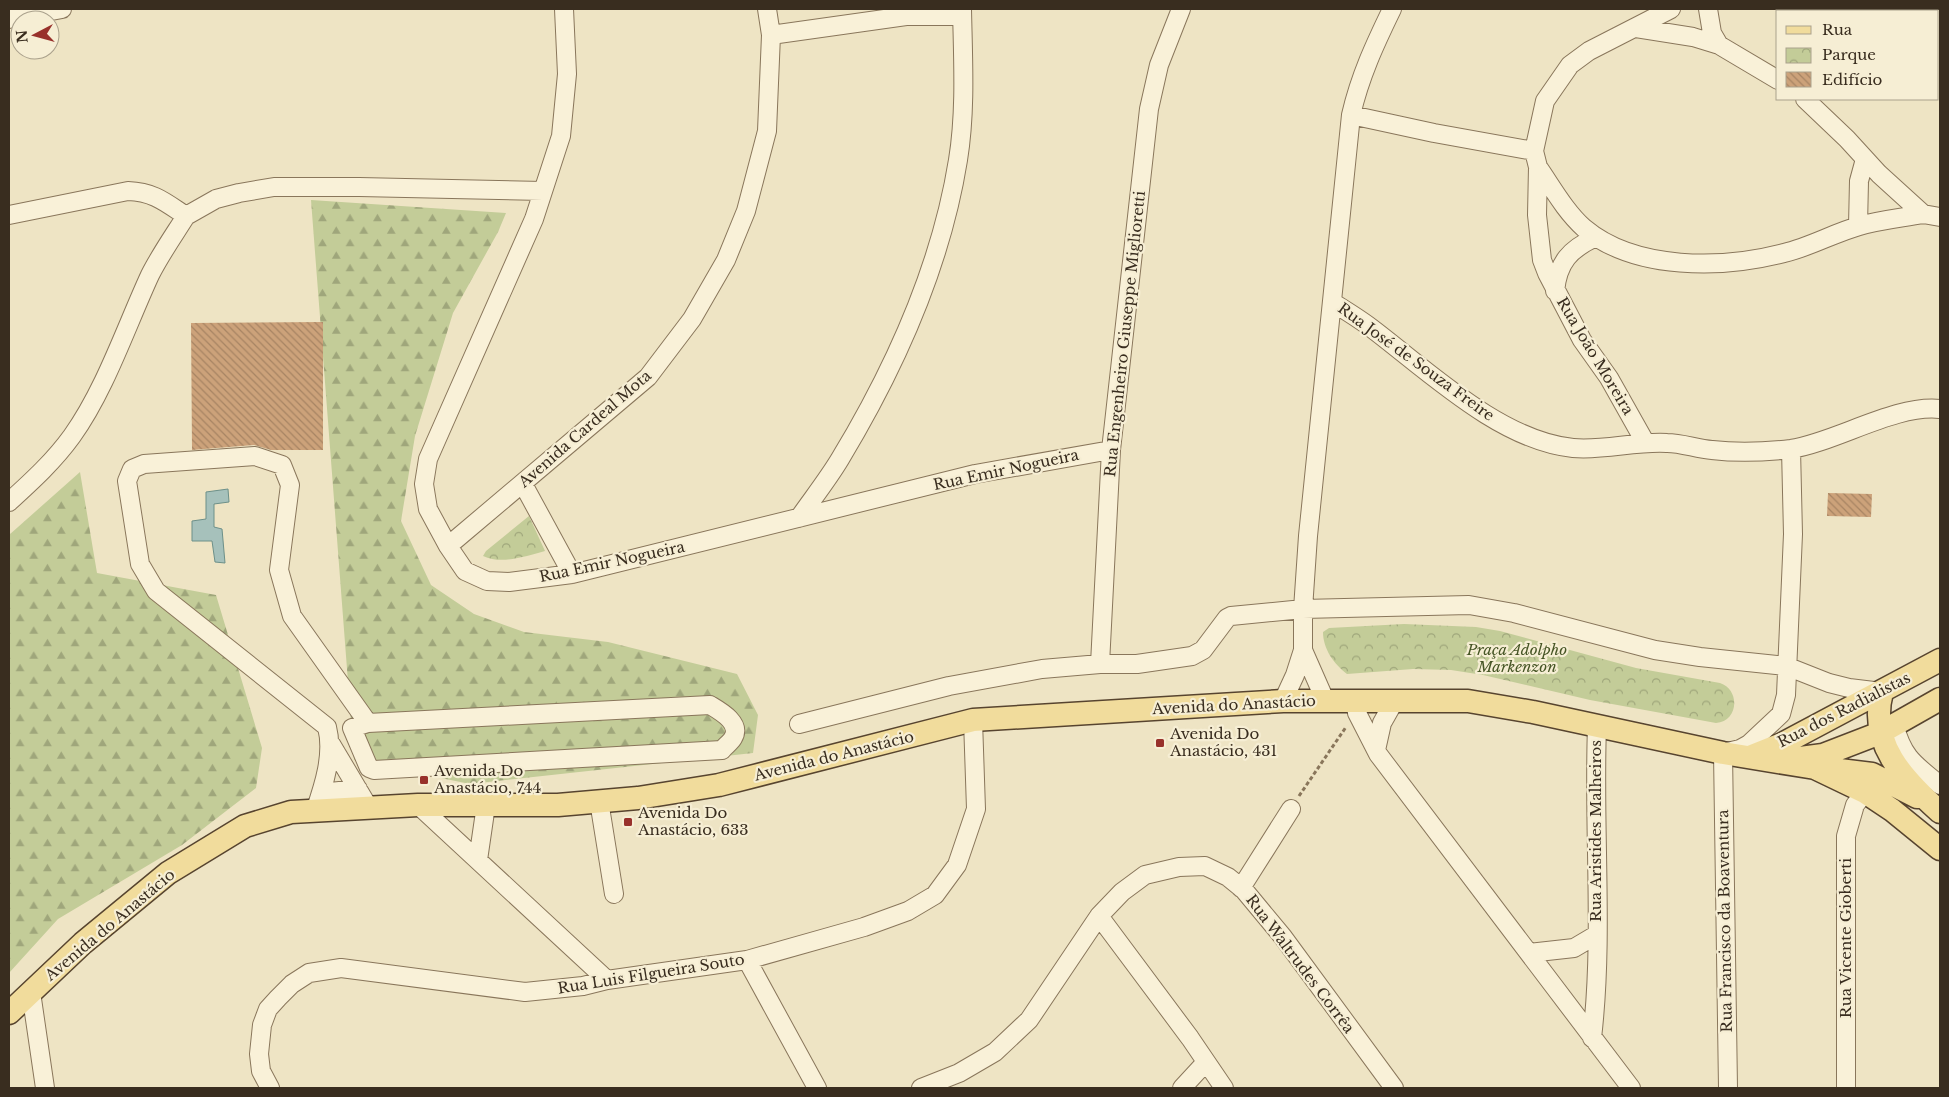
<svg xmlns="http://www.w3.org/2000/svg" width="1949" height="1097" viewBox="0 0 1949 1097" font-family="'Libre Baskerville',serif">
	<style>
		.forest { fill: url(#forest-firs) }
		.park { fill: url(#park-crowns) }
		.water { fill: #a6c1bb; stroke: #6d9089 }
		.building { fill: url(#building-back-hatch) }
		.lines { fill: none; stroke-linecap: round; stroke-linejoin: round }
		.minor-casing { stroke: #89765b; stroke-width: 20 }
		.major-casing { stroke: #57442f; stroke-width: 25 }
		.path { stroke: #89765b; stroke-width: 3; stroke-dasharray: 4 2.5; stroke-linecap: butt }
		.minor { stroke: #f9f1d8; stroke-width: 18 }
		.major { stroke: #f1dc9c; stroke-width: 22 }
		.poi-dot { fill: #98312b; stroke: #f6eed4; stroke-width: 2 }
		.labels { text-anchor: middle; stroke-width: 4.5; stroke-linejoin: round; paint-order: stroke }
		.street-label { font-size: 15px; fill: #392d1f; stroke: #f6eed4 }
		.park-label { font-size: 15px; font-style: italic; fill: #465525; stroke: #f6eed4 }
		.poi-label { font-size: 15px; fill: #392d1f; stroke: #f6eed4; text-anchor: start }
	</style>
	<defs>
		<pattern id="forest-firs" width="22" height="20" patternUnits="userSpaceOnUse" patternTransform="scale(1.25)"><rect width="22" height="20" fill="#c3cc98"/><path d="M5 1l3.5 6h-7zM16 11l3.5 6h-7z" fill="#9fa67b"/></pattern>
		<pattern id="park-crowns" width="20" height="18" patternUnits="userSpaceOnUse" patternTransform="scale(1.25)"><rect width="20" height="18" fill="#c3cc98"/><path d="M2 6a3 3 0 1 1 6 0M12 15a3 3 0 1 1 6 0" fill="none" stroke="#9fa67b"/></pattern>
		<pattern id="building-back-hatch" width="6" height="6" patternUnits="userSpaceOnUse" patternTransform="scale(1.25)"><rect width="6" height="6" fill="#cca27a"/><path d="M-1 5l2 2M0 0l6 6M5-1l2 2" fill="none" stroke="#a78463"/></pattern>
	</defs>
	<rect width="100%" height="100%" fill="#eee4c4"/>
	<path class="forest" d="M 311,200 L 506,213 L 498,232 L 453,313 L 415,436 L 401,521 L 431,585 L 474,614 L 524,632 L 608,642 L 737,674 L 758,715 L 753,753 L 470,784 L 354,760 Z
		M 80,472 L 97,573 L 216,595 L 262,748 L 256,788 L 182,845 L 58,919 L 9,973 L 9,535 Z"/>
	<path class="park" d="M 529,516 L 545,551 C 526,556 502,565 483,556 L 486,551 Z
		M 1404,624 L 1476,627 L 1500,631 L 1636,668 L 1720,683 C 1741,690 1738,722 1716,723 L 1590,700 L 1483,675 L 1451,670 L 1413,669 L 1347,674 C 1334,664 1323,649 1323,632 L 1329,628 Z"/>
	<path class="water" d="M 228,489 L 229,502 L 214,504 L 214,527 L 222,529 L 225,563 L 215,562 L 212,541 L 192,541 L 192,521 L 206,519 L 206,492 Z"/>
	<path class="building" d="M 323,322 L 323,450 L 271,450 L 254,445 L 192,450 L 191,323 Z
		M 1828,493 L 1872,494 L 1871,517 L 1827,516 Z"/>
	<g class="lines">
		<defs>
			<path id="minor" d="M 564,9 L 567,74 L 561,136 L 534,219 L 428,459 L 424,484 L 428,509 L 448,546 L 465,571 L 487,581 L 509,582 L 572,574 L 975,474 L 1111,450
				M 1708,9 L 1712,33 L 1719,45
				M 9,19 L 62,9
				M 1636,28 L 1693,37 L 1719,45 L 1778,80
				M 771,35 L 906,16 L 962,16
				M 1805,99 L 1847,139 L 1879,174 L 1923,214 L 1940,217
				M 1351,115 L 1434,133 L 1534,151
				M 1538,167 C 1552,187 1565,211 1584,228 C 1635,271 1723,269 1784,253 C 1810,247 1834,233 1859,226 C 1880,220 1901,218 1923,214
				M 9,215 L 128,191 C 154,192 165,202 186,216 L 216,199 L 239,193 L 274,187 L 359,187 L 543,191
				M 1858,226 L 1859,181 L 1865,159
				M 1555,291 C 1558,262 1570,249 1596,237
				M 1332,302 C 1345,310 1358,318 1370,327 C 1426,369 1500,441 1573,448 C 1604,451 1635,441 1667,443 C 1682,443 1697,449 1712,450 C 1737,453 1765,452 1791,449 C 1836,442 1896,404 1940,409
				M 1645,442 L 1609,378 L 1582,340 L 1547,273 L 1542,260 L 1537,215 L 1538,167 L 1534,151 L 1545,101 L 1570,65 L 1589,51 L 1671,9
				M 523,484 L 572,574
				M 9,502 C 32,481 54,461 72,436 C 105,390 126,327 150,275 C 160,255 174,235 186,216
				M 799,518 C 813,498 828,479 840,459 C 895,368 941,266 958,160 C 966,111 963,59 962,9
				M 448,546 L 648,377 L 692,319 L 726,260 L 746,211 L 767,131 L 771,35 L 767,9
				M 1303,650 L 1325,700
				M 1100,664 L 1111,450 L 1149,109 L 1159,65 L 1181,9
				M 1355,700 L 1357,713 L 1378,754 L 1631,1088
				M 1283,701 L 1295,675 L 1303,650 L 1303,609 L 1308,536 L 1351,115 C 1360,76 1375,44 1392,9
				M 710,705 C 720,711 742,723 733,738 C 731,742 725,746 722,750 L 374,770 L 369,768 L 352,728 L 368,723 Z
				M 799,724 L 949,686 L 1042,669 L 1100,664 L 1137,664 L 1192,656 L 1203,650 L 1227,618 L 1231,616 L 1303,609 L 1469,605 L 1514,613 L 1655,650 L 1700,657 L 1786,666 L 1829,683 L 1849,688 L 1882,692
				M 1894,724 C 1903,758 1914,764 1940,785
				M 331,744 L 369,808
				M 1376,750 L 1382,723 L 1395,700
				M 321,793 L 358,789
				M 599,801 L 614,894
				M 418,805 L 607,980
				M 315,811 C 324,785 334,754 327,727 L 156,591 L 140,564 L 127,481 L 132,469 L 144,464 L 255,456 L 282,465 L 290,485 L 279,570 L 292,616 L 368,723
				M 478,860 L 486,805
				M 1241,888 L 1291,809
				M 1099,916 L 1190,1038 L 1224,1088
				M 1529,953 L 1574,948 L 1596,935
				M 747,960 L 817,1088
				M 31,992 L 45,1088
				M 1592,1038 C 1604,935 1593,830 1597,727
				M 270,1088 L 261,1071 L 259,1054 L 262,1025 L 268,1009 L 278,998 L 292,984 L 309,973 L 341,968 L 525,992 L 583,986 L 607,980 L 747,960 L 864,927 L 908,911 L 935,895 L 957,865 L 976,809 L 973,720
				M 921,1088 L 959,1073 L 995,1052 L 1029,1020 L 1099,916 L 1122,892 L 1145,875 L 1179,867 L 1205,866 L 1228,877 L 1244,890 L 1283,937 L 1394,1088
				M 1182,1088 L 1206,1062
				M 1728,1088 L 1723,753 L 1740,749 L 1749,744 L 1781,714 L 1786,695 L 1793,534 L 1791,449
				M 1846,1088 L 1846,836 L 1855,805 L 1865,792"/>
			<path id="major" d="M 1882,692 C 1868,743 1904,780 1940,812
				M 1752,756 L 1782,744 L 1940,660
				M 1793,759 L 1823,755 L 1880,733 L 1940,699
				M 1831,769 L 1872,774 L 1917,797
				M 9,1013 L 83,943 L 168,873 L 245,826 L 291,812 L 418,805 L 558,805 L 638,798 L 719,785 L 973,720 L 1283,701 L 1468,701 L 1533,712 L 1723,753 L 1815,768 L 1865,792 L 1892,810 L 1940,849"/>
		</defs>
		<use href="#minor" class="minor-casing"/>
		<use href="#major" class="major-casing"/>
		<path class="path" d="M 1299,796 L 1346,727"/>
		<use href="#minor" class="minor"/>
		<use href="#major" class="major"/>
	</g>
	<g class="poi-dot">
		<rect x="1155" y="738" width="10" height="10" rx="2.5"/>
		<rect x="419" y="775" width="10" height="10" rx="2.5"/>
		<rect x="623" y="817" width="10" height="10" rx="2.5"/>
	</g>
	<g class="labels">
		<g class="street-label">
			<text transform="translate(1125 334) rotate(-84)" y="5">Rua Engenheiro Giuseppe Miglioretti</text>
			<text transform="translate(1595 356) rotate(59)" y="5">Rua João Moreira</text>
			<text transform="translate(1416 362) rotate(36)" y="5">Rua José de Souza Freire</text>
			<text transform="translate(585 429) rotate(-41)" y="5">Avenida Cardeal Mota</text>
			<text transform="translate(1006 470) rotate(-12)" y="5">Rua Emir Nogueira</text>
			<text transform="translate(612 562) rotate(-12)" y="5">Rua Emir Nogueira</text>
			<text transform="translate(1234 705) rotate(-3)" y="5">Avenida do Anastácio</text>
			<text transform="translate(1844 710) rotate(-27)" y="5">Rua dos Radialistas</text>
			<text transform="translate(834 756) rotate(-14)" y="5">Avenida do Anastácio</text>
			<text transform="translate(1596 831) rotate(-90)" y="5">Rua Aristides Malheiros</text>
			<text transform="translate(1725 921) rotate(-91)" y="5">Rua Francisco da Boaventura</text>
			<text transform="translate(110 925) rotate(-40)" y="5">Avenida do Anastácio</text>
			<text transform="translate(1846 938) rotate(-90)" y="5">Rua Vicente Gioberti</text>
			<text transform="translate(1300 964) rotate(53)" y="5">Rua Waltrudes Corrêa</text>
			<text transform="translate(651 974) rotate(-9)" y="5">Rua Luis Filgueira Souto</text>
		</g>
		<g class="park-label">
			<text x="1517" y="655">Praça Adolpho<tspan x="1517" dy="17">Markenzon</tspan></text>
		</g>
		<g class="poi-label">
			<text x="1170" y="739">Avenida Do<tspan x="1170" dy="17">Anastácio, 431</tspan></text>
			<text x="434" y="776">Avenida Do<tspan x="434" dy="17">Anastácio, 744</tspan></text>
			<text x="638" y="818">Avenida Do<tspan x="638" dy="17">Anastácio, 633</tspan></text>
		</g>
	</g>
	<rect width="1949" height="1097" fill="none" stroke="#392d1f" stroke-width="20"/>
	<rect x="1776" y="10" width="162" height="90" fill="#f6eed4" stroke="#aaa18c"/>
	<rect x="1786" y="26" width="25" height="8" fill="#f1dc9c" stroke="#aaa18c"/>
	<text x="1822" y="35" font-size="15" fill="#392d1f">Rua</text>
	<rect x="1786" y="48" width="25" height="15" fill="url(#park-crowns)" stroke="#aaa18c"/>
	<text x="1822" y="60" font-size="15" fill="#392d1f">Parque</text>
	<rect x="1786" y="72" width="25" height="15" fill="url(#building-back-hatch)" stroke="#aaa18c"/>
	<text x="1822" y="85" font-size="15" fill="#392d1f">Edifício</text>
	<g transform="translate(35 35) rotate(264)"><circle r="24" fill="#f6eed4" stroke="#aaa18c"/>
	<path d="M0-4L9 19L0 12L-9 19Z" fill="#98312b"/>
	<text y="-8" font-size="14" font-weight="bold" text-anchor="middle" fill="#392d1f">N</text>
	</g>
</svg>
